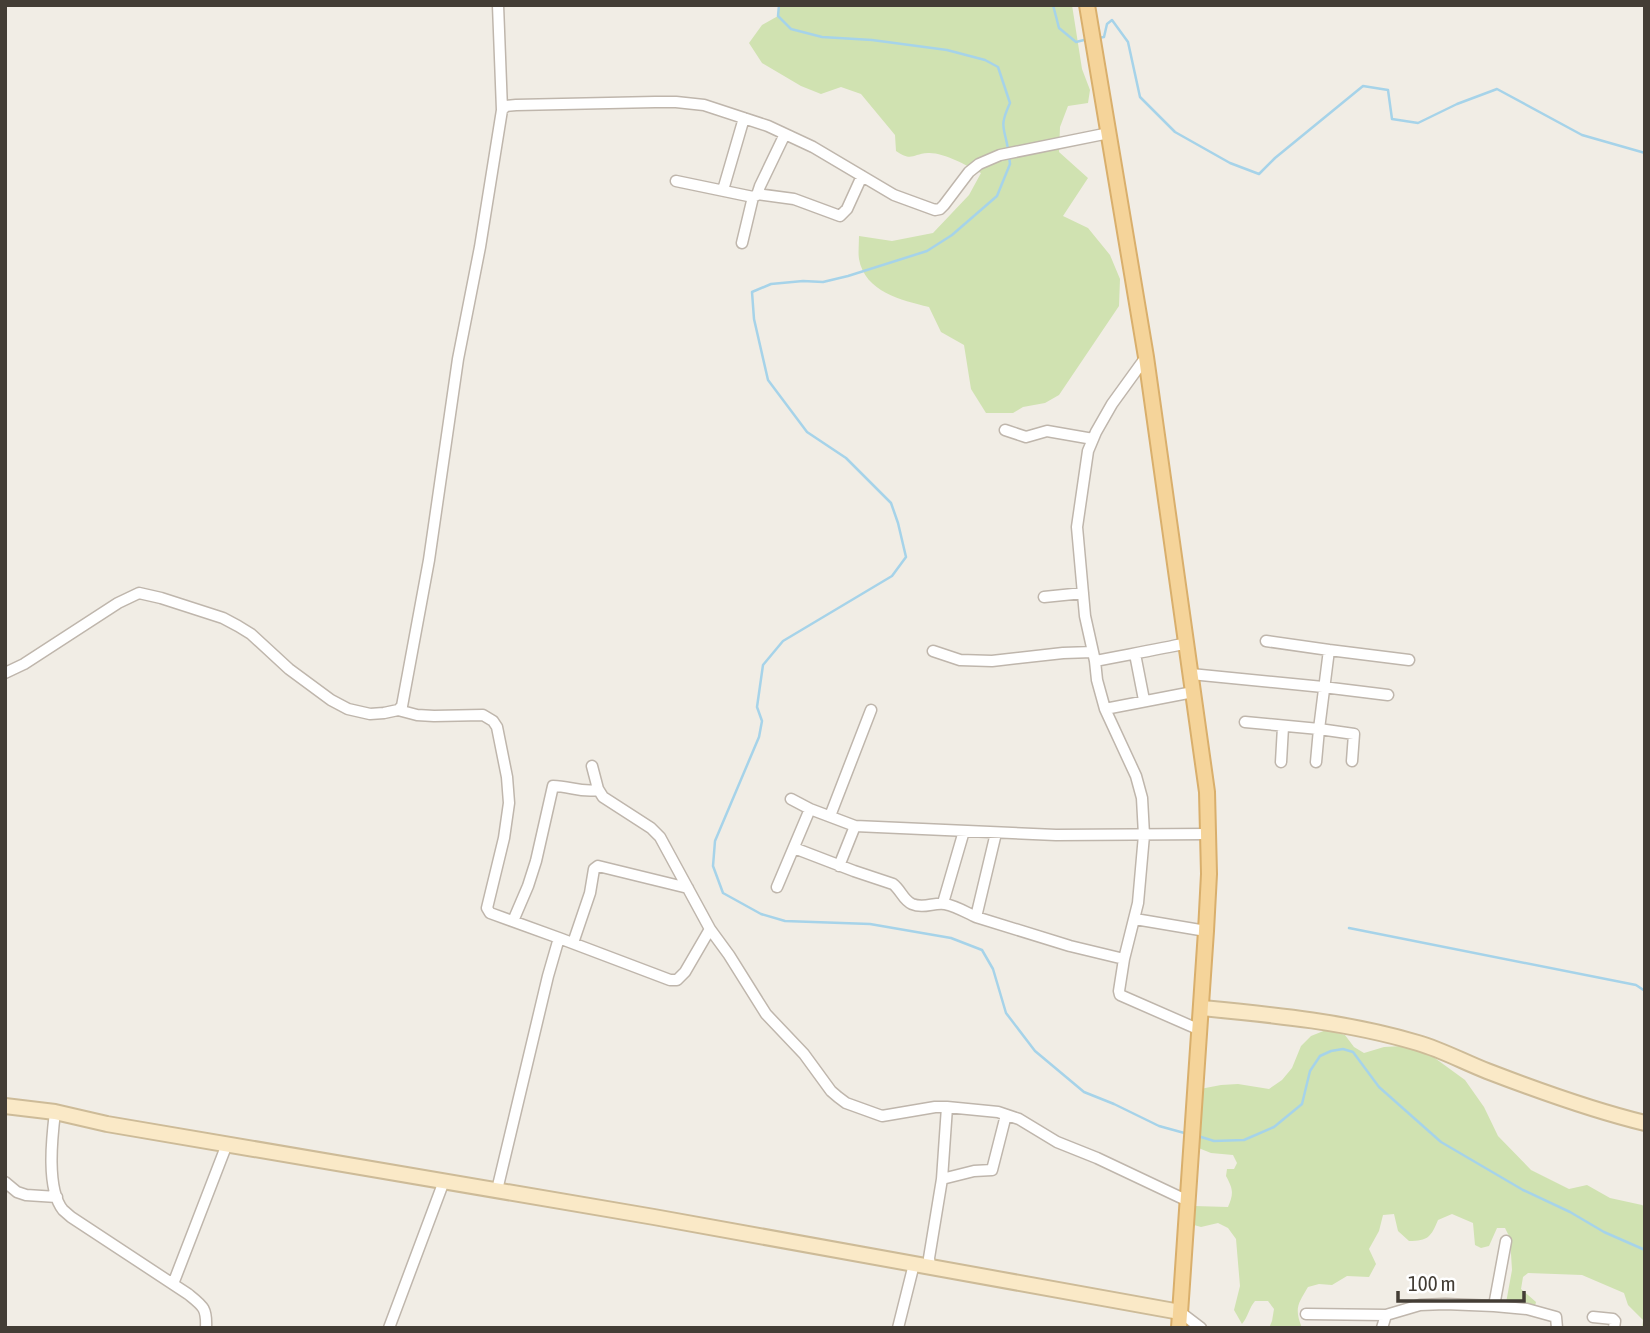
<svg xmlns="http://www.w3.org/2000/svg" width="1650" height="1333" viewBox="0 0 1650 1333" font-family="'Asap Condensed',sans-serif">
	<style>
		.green { fill: #d0e2b1 }
		.lines { fill: none; stroke-linecap: round; stroke-linejoin: round }
		.stream { stroke: #a6d3e9; stroke-width: 2.5 }
		.street-casing { stroke: #bfb6ac; stroke-width: 13 }
		.secondary-casing { stroke: #cdbb98; stroke-width: 18 }
		.primary-casing { stroke: #d9af6c; stroke-width: 18 }
		.street { stroke: #fff; stroke-width: 10 }
		.secondary { stroke: #fae9c7; stroke-width: 14 }
		.primary { stroke: #f5d49a; stroke-width: 14 }
	</style>
	<rect width="100%" height="100%" fill="#f1ede5"/>
	<path class="green" d="M 779,5 L 1072,5 L 1082,69 L 1090,90 L 1088,103 L 1068,106 L 1060,127 L 1059,152 L 1088,178 L 1063,216 L 1088,228 L 1110,255 L 1120,279 L 1119,306 L 1059,395 L 1045,403 L 1023,407 L 1013,413 L 986,413 L 971,389 L 964,345 L 941,332 L 929,307 C 901,300 865,292 859,259 C 858,252 859,244 859,236 L 892,241 L 933,233 L 969,195 L 981,173 C 968,166 943,152 928,153 C 912,154 912,162 896,151 L 895,135 L 861,94 L 841,87 L 821,94 L 801,86 L 762,63 L 749,43 L 762,25 L 778,16 Z
		M 1326,1030 L 1345,1035 L 1354,1047 L 1364,1053 L 1384,1047 L 1403,1046 L 1432,1056 L 1465,1080 L 1484,1107 L 1498,1136 L 1531,1170 L 1569,1189 L 1587,1185 L 1610,1198 L 1642,1205 L 1645,1207 L 1645,1328 L 1642,1328 L 1643,1320 L 1628,1305 L 1624,1293 L 1582,1275 L 1528,1273 L 1523,1277 L 1521,1289 L 1536,1302 L 1535,1306 L 1506,1303 L 1512,1270 L 1510,1238 L 1505,1228 L 1497,1228 L 1489,1246 L 1481,1248 L 1475,1245 L 1473,1223 L 1452,1214 L 1438,1220 C 1431,1237 1428,1241 1409,1241 L 1398,1231 L 1394,1214 L 1383,1215 L 1379,1231 L 1369,1249 L 1376,1264 L 1369,1277 L 1347,1276 L 1332,1285 L 1319,1284 L 1308,1287 C 1298,1304 1294,1308 1302,1328 L 1269,1328 L 1272,1321 L 1274,1309 L 1268,1301 L 1255,1301 C 1249,1308 1248,1317 1242,1324 L 1234,1310 L 1240,1286 L 1236,1239 L 1228,1228 L 1218,1223 L 1201,1227 L 1194,1225 L 1192,1217 L 1194,1206 L 1228,1207 C 1234,1193 1233,1189 1226,1176 L 1227,1169 L 1234,1169 L 1237,1163 L 1233,1155 L 1211,1153 L 1191,1145 L 1195,1090 L 1221,1085 L 1238,1084 L 1269,1089 L 1282,1080 L 1292,1068 L 1301,1046 L 1311,1036 Z"/>
	<g class="lines">
		<path class="stream" d="M 779,5 L 778,16 L 791,29 L 822,37 L 872,40 L 947,50 L 985,60 L 998,67 L 1010,103 C 999,127 1004,126 1008,149
			M 1053,5 L 1059,28 L 1076,42 L 1088,39
			M 1098,38 L 1104,37 L 1107,24 L 1112,20 L 1128,42 L 1140,97 L 1175,132 L 1230,163 L 1259,174 L 1275,158 L 1363,86 L 1388,90 L 1392,119 L 1418,123 L 1457,104 L 1497,89 L 1582,135 L 1645,153
			M 1009,156 L 1010,164 L 997,196 L 952,235 L 927,251 L 848,276 L 823,282 L 803,281 L 771,284 L 752,292 L 754,319 L 768,380 L 807,432 L 846,458 L 891,503 L 898,523 L 906,557 L 892,576 L 783,641 L 763,665 L 757,707 L 762,721 L 759,737 L 715,841 L 713,866 L 723,893 L 761,914 L 785,921 L 870,924 L 951,938 L 982,950 L 993,969 L 1006,1013 L 1035,1051 L 1084,1092 L 1114,1104 L 1159,1126 L 1188,1134
			M 1349,928 L 1636,985 L 1645,991
			M 1198,1136 L 1214,1141 L 1244,1140 L 1274,1127 L 1302,1104 L 1310,1071 L 1320,1056 L 1331,1051 L 1343,1049 L 1353,1052 L 1379,1087 L 1441,1142 L 1523,1190 L 1570,1212 L 1604,1232 L 1645,1250"/>
		<defs>
			<path id="street" d="M 498,5 L 502,110
				M 676,181 L 753,197
				M 723,190 L 744,118
				M 757,194 L 794,199 L 840,216 L 847,209 L 862,176
				M 742,243 L 753,197 L 757,195 L 760,186 L 785,134
				M 1005,430 L 1026,437 L 1047,431 L 1093,439
				M 1044,597 L 1083,593
				M 1266,641 L 1329,650
				M 933,651 L 960,660 L 992,661 L 1063,653 L 1093,652
				M 1135,654 L 1144,700
				M 1095,661 C 1125,655 1156,650 1187,643
				M 5,673 L 24,664 L 118,603 L 139,593 L 161,598 L 223,618 L 238,626 L 251,634 L 289,669 L 331,700 L 348,709 L 370,714 L 384,713 L 398,710 L 402,706 L 429,560 L 458,359 L 480,247 L 502,110 L 506,106 L 516,105 L 655,102 L 676,102 L 704,105 L 768,126 L 813,147 L 894,195 L 935,210 L 940,209 L 944,205 L 969,172 L 979,164 L 1000,155 L 1109,133
				M 1191,674 L 1323,687 L 1388,695
				M 1105,709 L 1193,692
				M 398,710 L 417,715 L 434,716 L 483,715 L 493,721 L 497,727 L 507,777 L 509,803 L 504,838 L 487,908 L 490,913 L 559,938 L 548,976 L 497,1190
				M 1245,722 L 1319,729 L 1316,762
				M 1352,761 L 1354,734 L 1319,729 L 1329,650 L 1409,660
				M 1281,762 L 1283,727
				M 592,766 L 598,789 L 603,797 L 651,828 L 660,837 L 710,929 L 729,955 L 766,1014 L 804,1054 L 831,1091 L 838,1097 L 846,1103 L 882,1116 L 935,1107 L 947,1107 L 998,1112 L 1019,1119 L 1057,1142 L 1097,1158 L 1188,1201
				M 791,799 L 810,809 L 855,826 L 1056,835 L 1209,834
				M 830,816 L 871,710
				M 996,833 L 976,917 L 1070,946 L 1124,959 L 1138,903 L 1144,835 L 1142,798 L 1136,776 L 1105,709 L 1097,680 L 1095,661 L 1085,616 L 1077,527 L 1088,451 L 1096,432 L 1112,404 L 1146,357
				M 794,848 L 854,871 L 893,884 C 901,890 903,900 912,904 C 924,909 934,902 945,904 C 956,906 967,913 976,917
				M 839,866 L 855,826
				M 777,887 L 810,809
				M 943,903 L 964,831
				M 1135,919 L 1206,931
				M 513,921 L 528,886 L 536,861 L 553,786 C 570,786 580,793 598,790
				M 559,938 L 670,980 L 677,980 L 685,972 L 710,929
				M 573,943 L 590,893 L 594,869 L 598,866 L 688,888
				M 1124,959 L 1119,991 L 1120,995 L 1200,1030
				M 55,1112 C 52,1137 46,1189 63,1210 C 63,1210 71,1217 71,1217 L 188,1294 C 203,1306 207,1308 206,1328
				M 942,1179 L 947,1107
				M 5,1182 L 17,1192 L 26,1195 L 57,1197
				M 930,1267 L 929,1258 L 942,1179 L 974,1171 L 992,1170 L 1006,1115
				M 173,1284 L 227,1144
				M 1494,1306 L 1506,1241
				M 1180,1312 L 1201,1328
				M 1306,1314 L 1386,1315
				M 1593,1317 L 1613,1319 L 1615,1321 L 1614,1328
				M 389,1328 L 444,1181
				M 898,1328 L 914,1264
				M 1382,1328 L 1386,1315 L 1420,1305 L 1445,1304 L 1494,1306 L 1527,1309 L 1556,1317 L 1557,1328"/>
			<path id="secondary" d="M 1202,1008 C 1274,1015 1348,1022 1418,1043 C 1442,1050 1464,1062 1487,1071 C 1539,1091 1591,1110 1645,1123
				M 5,1106 L 55,1112 L 107,1124 L 654,1217 L 1180,1312"/>
			<path id="primary" d="M 1087,5 L 1146,357 L 1207,792 L 1209,874 L 1206,931 L 1179,1328"/>
		</defs>
		<use href="#street" class="street-casing"/>
		<use href="#secondary" class="secondary-casing"/>
		<use href="#primary" class="primary-casing"/>
		<use href="#street" class="street"/>
		<use href="#secondary" class="secondary"/>
		<use href="#primary" class="primary"/>
	</g>
	<rect width="1650" height="1333" fill="none" stroke="#433d35" stroke-width="14"/>
	<path d="M1398 1291v10h126v-10" fill="none" stroke="#433d35" stroke-width="3.5"/>
	<text x="1408" y="1291" font-size="21" fill="#433d35" stroke="#ffffff" stroke-width="5" paint-order="stroke">100 m</text>
</svg>
